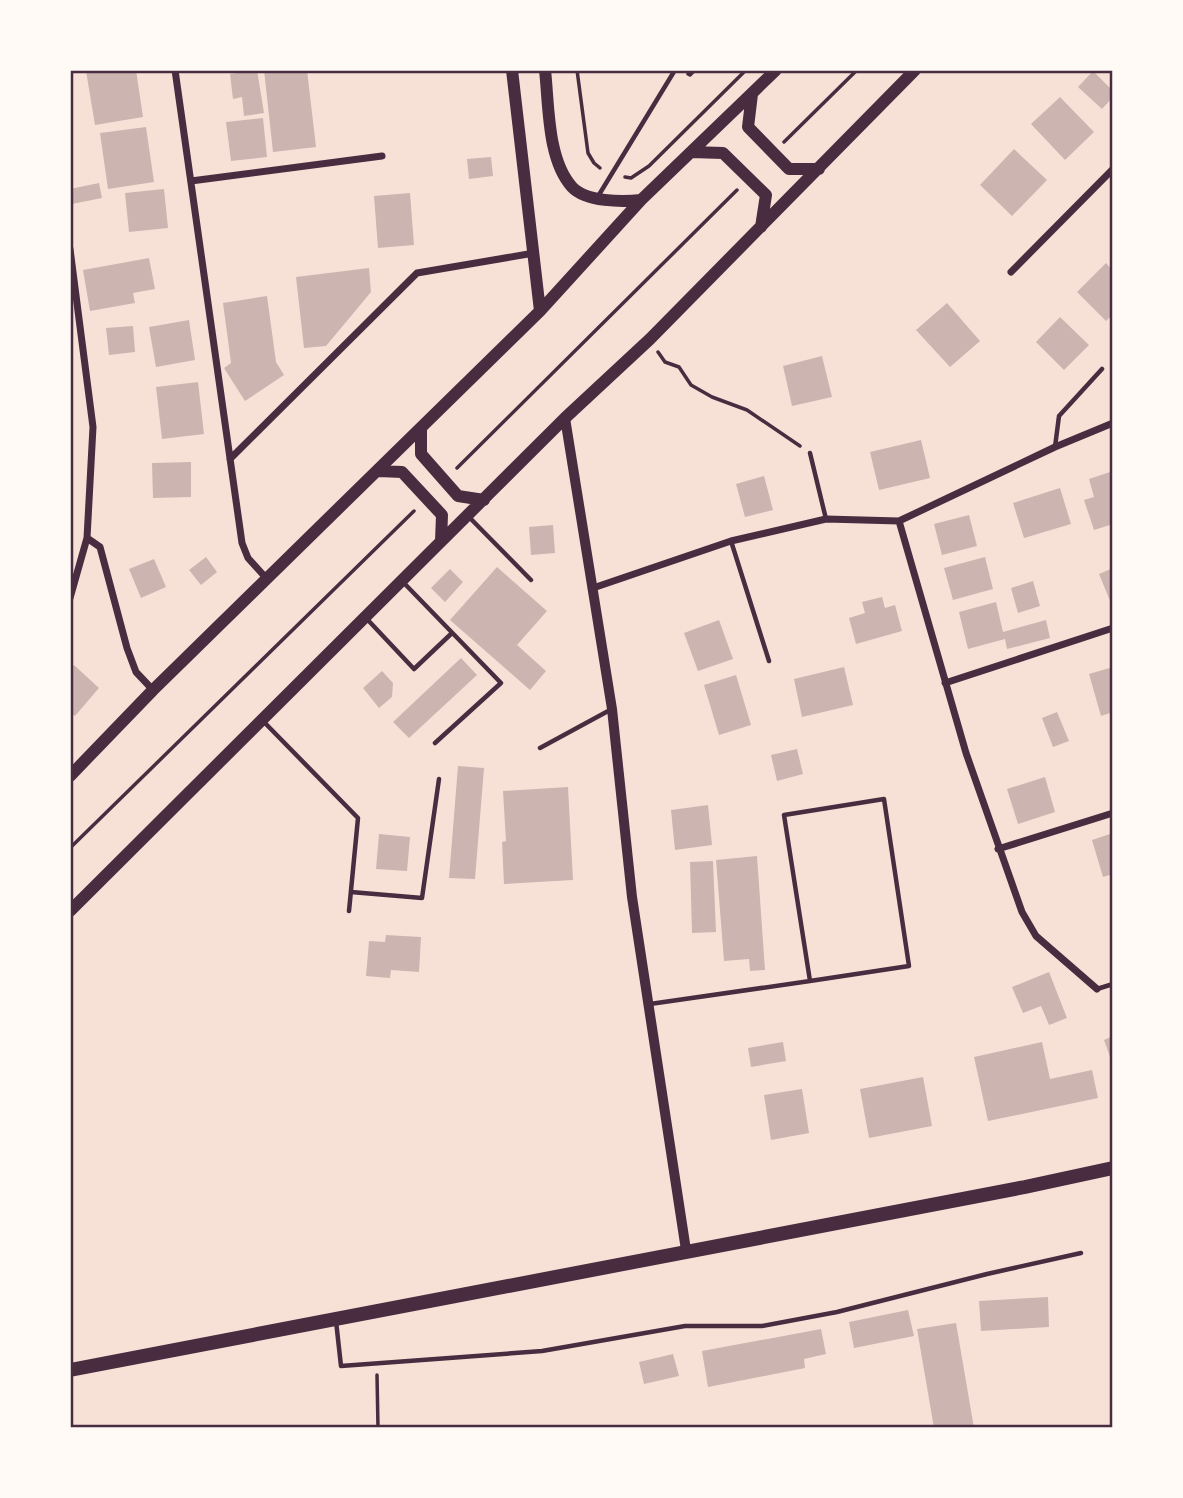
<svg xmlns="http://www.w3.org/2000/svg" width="1183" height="1498" viewBox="0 0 1183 1498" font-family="Arial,sans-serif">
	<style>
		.building { fill: #ccb4b1 }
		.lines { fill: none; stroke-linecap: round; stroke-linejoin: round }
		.path { stroke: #4a2c40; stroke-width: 3.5 }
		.service { stroke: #4a2c40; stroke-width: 4.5 }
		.minor { stroke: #4a2c40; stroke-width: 7 }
		.tertiary { stroke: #4a2c40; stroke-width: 10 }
		.secondary { stroke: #4a2c40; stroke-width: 12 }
		.trunk { stroke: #4a2c40; stroke-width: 14 }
		.neatline { fill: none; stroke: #4a2c40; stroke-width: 2.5 }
	</style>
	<rect width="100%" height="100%" fill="#f7e1d7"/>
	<path class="building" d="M 93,70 L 136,70 L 143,117 L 95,125 L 86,71 Z
		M 257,70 L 264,113 L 244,116 L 242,97 L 233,99 L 230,74 Z
		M 264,70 L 307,70 L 316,147 L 273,152 Z
		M 1093,71 L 1113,91 L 1113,97 L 1102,109 L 1078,87 Z
		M 1060,97 L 1094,132 L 1065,160 L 1031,124 Z
		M 263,118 L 267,157 L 231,161 L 226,122 Z
		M 146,127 L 154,182 L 108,189 L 100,133 Z
		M 1014,149 L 1047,180 L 1012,216 L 980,185 Z
		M 491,157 L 493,176 L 469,179 L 467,159 Z
		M 99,183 L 102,198 L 72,204 L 70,189 Z
		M 164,189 L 168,228 L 129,232 L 125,193 Z
		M 410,193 L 414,245 L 378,248 L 374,196 Z
		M 149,258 L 155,289 L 133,293 L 135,303 L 90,311 L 83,270 Z
		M 1106,263 L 1113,271 L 1113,314 L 1106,321 L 1077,292 Z
		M 369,268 L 371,292 L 326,346 L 304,348 L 296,277 Z
		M 267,296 L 276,362 L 284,375 L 245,401 L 224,368 L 231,363 L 223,303 Z
		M 947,303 L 980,341 L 950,367 L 916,330 Z
		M 1060,317 L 1089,345 L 1064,370 L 1036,342 Z
		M 189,320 L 195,360 L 156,367 L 149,327 Z
		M 133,326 L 135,352 L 109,355 L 106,328 Z
		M 822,356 L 832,397 L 792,406 L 783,366 Z
		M 198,382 L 204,434 L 162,439 L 156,387 Z
		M 921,440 L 930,478 L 879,490 L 870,452 Z
		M 191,462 L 191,497 L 153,498 L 152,463 Z
		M 1113,471 L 1113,524 L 1094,530 L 1084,500 L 1094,497 L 1089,479 Z
		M 764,476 L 773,510 L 745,517 L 736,484 Z
		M 1060,488 L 1071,524 L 1024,538 L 1013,503 Z
		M 969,515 L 977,546 L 942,555 L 934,524 Z
		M 553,525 L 555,553 L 531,555 L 529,527 Z
		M 206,557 L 217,572 L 201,585 L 189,570 Z
		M 985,557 L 993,589 L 953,600 L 944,568 Z
		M 154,559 L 166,587 L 141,598 L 129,569 Z
		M 497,567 L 547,611 L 517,645 L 546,671 L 530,690 L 450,620 Z
		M 1113,568 L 1113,608 L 1099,574 Z
		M 450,569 L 463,582 L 445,602 L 431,588 Z
		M 1033,581 L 1040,606 L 1018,613 L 1011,588 Z
		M 882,597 L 885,608 L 895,605 L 902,631 L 856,644 L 849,618 L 865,613 L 862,602 Z
		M 996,602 L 1003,632 L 1046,620 L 1050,638 L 1007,649 L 1005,639 L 968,649 L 959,612 Z
		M 719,620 L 733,659 L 698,671 L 684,633 Z
		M 461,658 L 477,675 L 409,738 L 393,722 Z
		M 74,665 L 99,688 L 75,716 L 70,712 L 70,670 Z
		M 844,667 L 853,705 L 802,717 L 794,679 Z
		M 1113,667 L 1113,712 L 1101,716 L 1089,674 Z
		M 382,671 L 393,683 L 392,697 L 379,708 L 363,688 Z
		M 736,675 L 751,725 L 719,735 L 704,685 Z
		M 1057,712 L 1069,741 L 1053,747 L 1042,718 Z
		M 797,749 L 803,774 L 777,781 L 771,755 Z
		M 458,766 L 484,768 L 475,879 L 449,878 Z
		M 1045,777 L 1055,812 L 1018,824 L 1007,789 Z
		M 568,787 L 573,880 L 504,884 L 502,842 L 506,841 L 503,791 Z
		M 708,805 L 712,845 L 675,850 L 671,810 Z
		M 1113,833 L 1113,874 L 1103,877 L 1092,840 Z
		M 379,834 L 410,837 L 407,871 L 376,869 Z
		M 757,856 L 765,970 L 750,971 L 749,959 L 724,961 L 716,860 Z
		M 713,861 L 716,932 L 692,933 L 690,862 Z
		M 386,935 L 421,937 L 419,972 L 391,970 L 390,978 L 366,976 L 369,941 L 385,942 Z
		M 1049,972 L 1067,1018 L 1049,1025 L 1041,1006 L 1023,1013 L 1012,987 Z
		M 1113,1036 L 1113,1065 L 1104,1040 Z
		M 783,1042 L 786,1061 L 751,1067 L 748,1048 Z
		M 1042,1042 L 1050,1079 L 1092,1070 L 1098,1098 L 988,1121 L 974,1057 Z
		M 923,1077 L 932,1126 L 869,1138 L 860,1089 Z
		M 802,1089 L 809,1133 L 771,1140 L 764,1095 Z
		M 1048,1297 L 1049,1327 L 981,1331 L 979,1301 Z
		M 908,1310 L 914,1336 L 854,1348 L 849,1322 Z
		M 956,1323 L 974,1428 L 934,1428 L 917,1329 Z
		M 821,1329 L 826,1354 L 804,1359 L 805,1368 L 708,1387 L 702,1351 Z
		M 673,1354 L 679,1376 L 644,1384 L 639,1362 Z"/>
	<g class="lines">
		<path class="path" d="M 577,70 L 588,153 L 594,163 L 600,168
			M 688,74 L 690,75 L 695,70
			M 784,142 L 857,70
			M 625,177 L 631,178 L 649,166 L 746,70
			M 658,352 L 665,362 L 679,367 L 691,385 L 712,397 L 747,410 L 800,446
			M 457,468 L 737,190
			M 70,848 L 414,511
			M 377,1375 L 378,1428"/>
		<path class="service" d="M 597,198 L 675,70
			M 1055,447 L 1059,416 L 1102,369
			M 810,453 L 826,519
			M 468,516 L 531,580
			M 731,541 L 769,661
			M 402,581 L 501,683 L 435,743
			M 366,618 L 414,669 L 452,633
			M 263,721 L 358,818 L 349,911
			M 540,748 L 610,710
			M 351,892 L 422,898 L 439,779
			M 1097,989 L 1113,984
			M 650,1004 L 810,981 L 784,815 L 884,799 L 909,966 L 810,981
			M 336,1321 L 341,1366 L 542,1351 L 685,1326 L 762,1326 L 837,1312 L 987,1274 L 1081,1253"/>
		<path class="minor" d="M 175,70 L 242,543 L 248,558 L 267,579
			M 191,181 L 382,156
			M 70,249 L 93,427 L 87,538 L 70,598
			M 1011,272 L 1113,169
			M 230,459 L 417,273 L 534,253
			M 899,521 L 966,753 L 1022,912 L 1036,936 L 1097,989
			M 87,538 L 100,547 L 127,648 L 136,672 L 153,690
			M 593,588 L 731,541 L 826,519 L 899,521 L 1055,447 L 1113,423
			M 945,683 L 1113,628
			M 998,849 L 1113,813"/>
		<path class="tertiary" d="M 565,418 L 612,709 L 632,897 L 686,1250"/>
		<path class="secondary" d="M 512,70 L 540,311
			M 545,70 C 549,105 547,159 572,187 C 586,202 622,202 641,200
			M 752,94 L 748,127 L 789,169 L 819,169
			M 691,152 L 723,153 L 766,195 L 761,227
			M 421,430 L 421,454 L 458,496 L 484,500
			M 379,471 L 402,472 L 442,515 L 441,541
			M 70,776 L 153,690 L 540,311 L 641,200 L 776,70
			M 70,911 L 565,418 L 650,339 L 915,70"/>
		<path class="trunk" d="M 70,1370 L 1025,1187 L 1113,1168"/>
	</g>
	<rect width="1183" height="1498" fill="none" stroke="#fffaf5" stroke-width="144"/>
	<rect x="72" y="72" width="1039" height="1354" class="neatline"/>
</svg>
